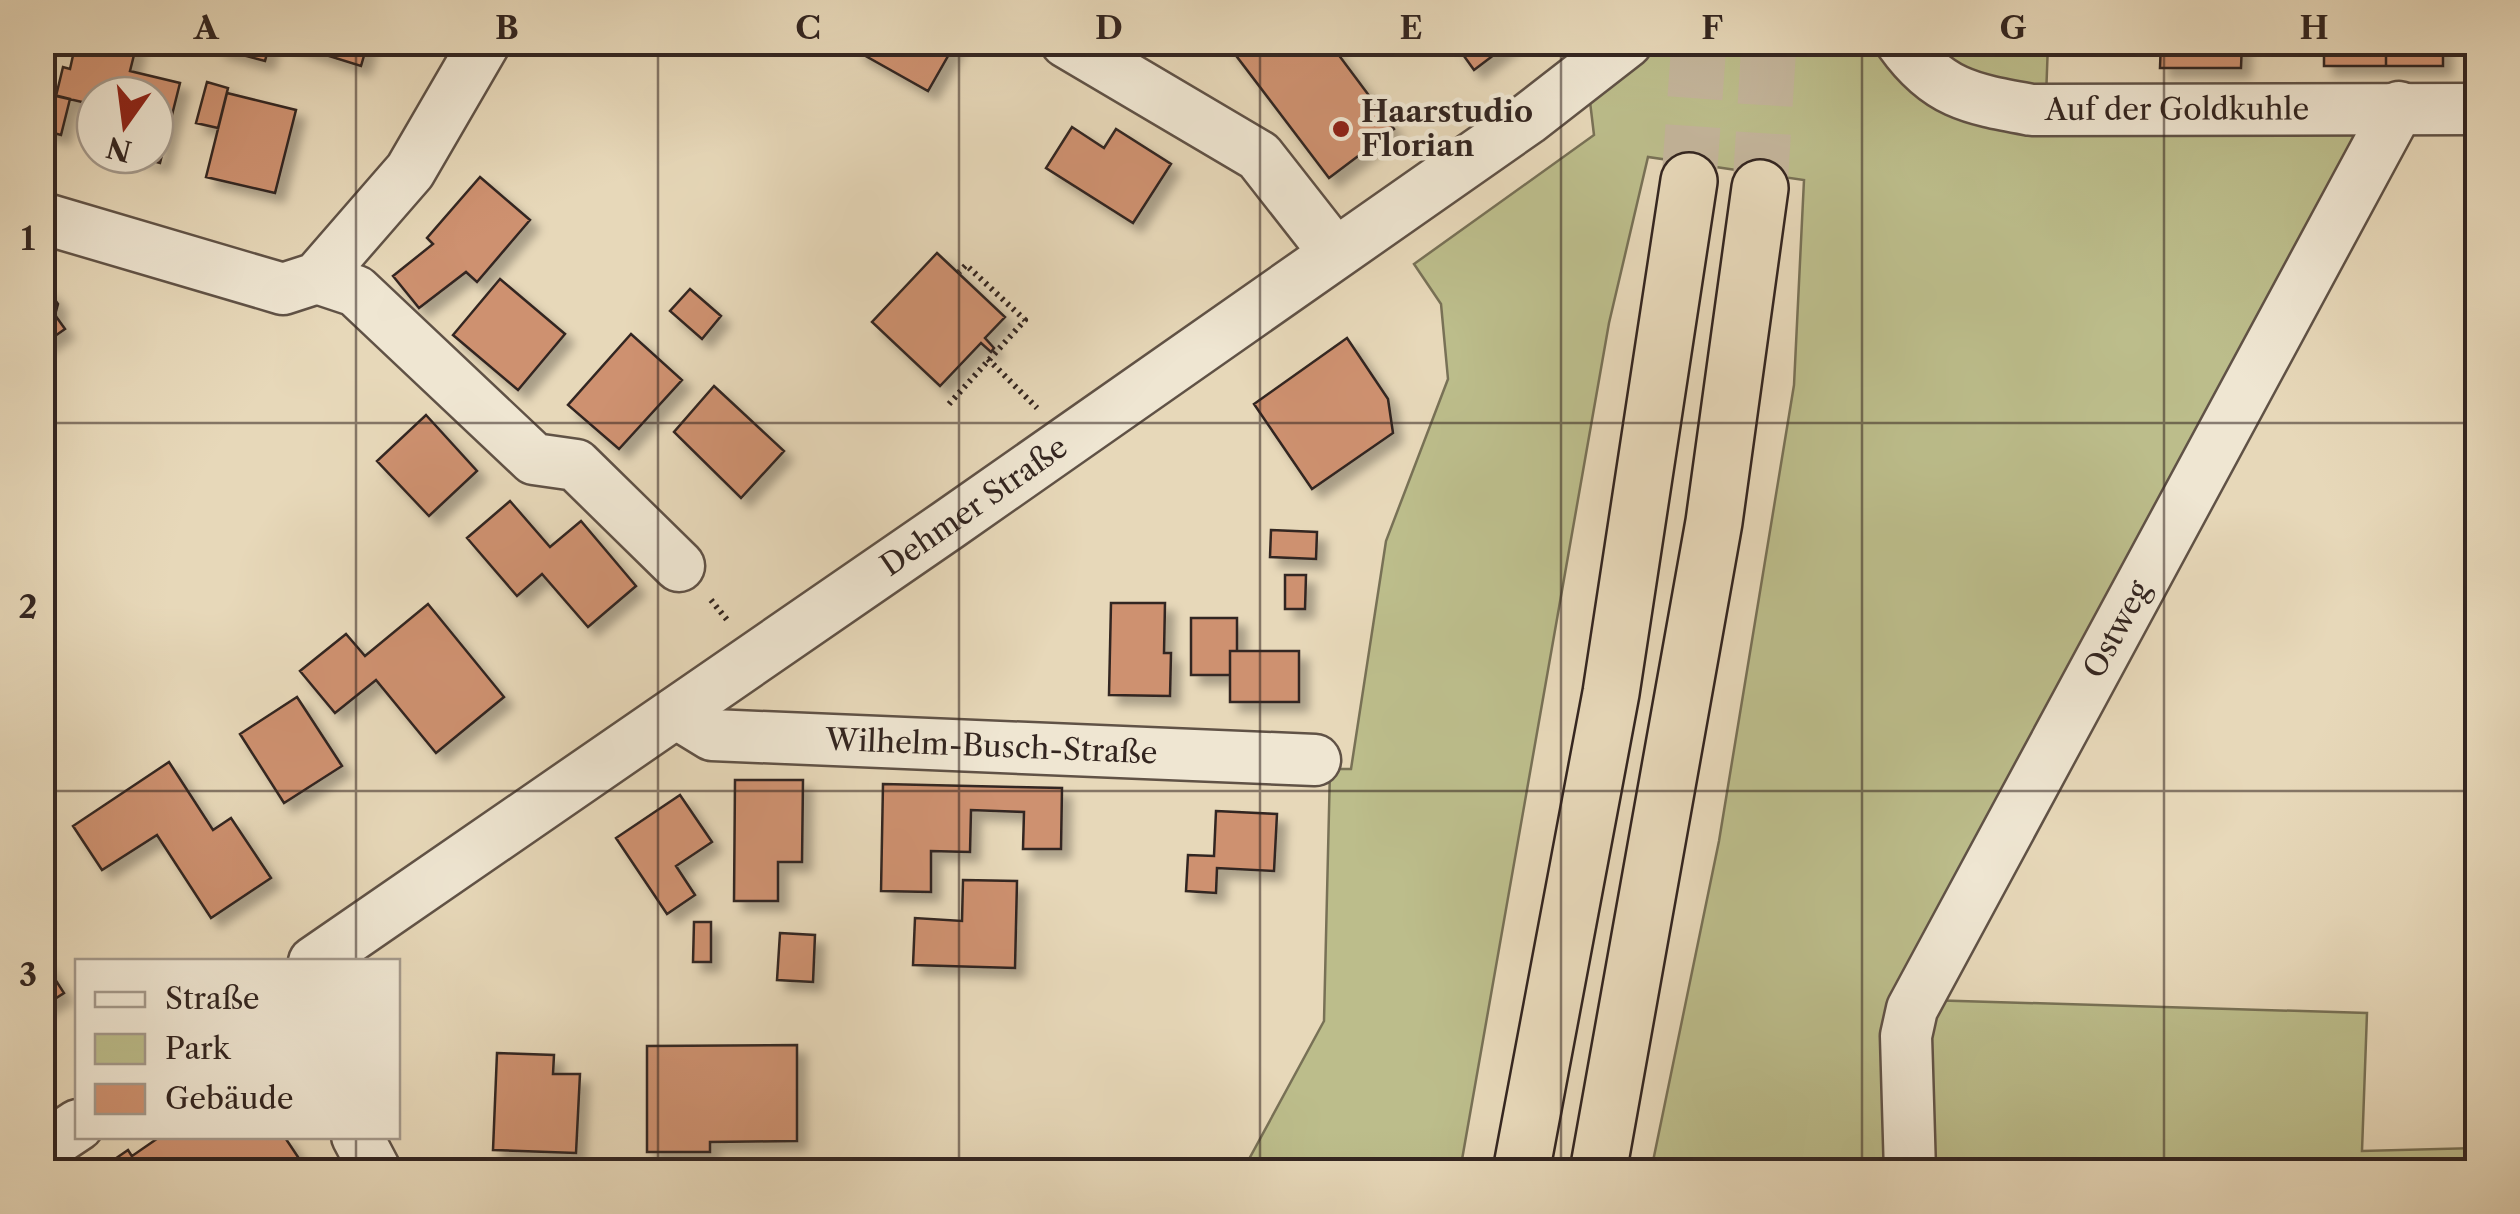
<svg xmlns="http://www.w3.org/2000/svg" width="2520" height="1214" viewBox="0 0 2520 1214" font-family="'Libre Caslon Text',serif">
	<style>
		.green { fill: #bcbd8b; stroke: #787156; stroke-width: 2.5 }
		.building { fill: #ce916f; stroke: #332520; stroke-width: 2.5; filter: url(#shadow) }
		.lines { fill: none; stroke-linecap: round; stroke-linejoin: round }
		.highway-tunnel { stroke: #c3b49a; stroke-width: 55; stroke-dasharray: 55 28; stroke-linecap: butt }
		.minor-casing { stroke: #605246; stroke-width: 55 }
		.highway-casing { stroke: #332520; stroke-width: 60 }
		.path { stroke: #332520; stroke-width: 6; stroke-dasharray: 2.5 5; stroke-linecap: butt }
		.minor { stroke: #efe6d2; stroke-width: 50 }
		.highway { stroke: #e7d8b9; stroke-width: 55 }
		.grid { fill: none; stroke: #332520; stroke-width: 2.5; stroke-opacity: 0.55 }
		.poi-dot { fill: #8f2418; stroke: #efe6d2; stroke-width: 4 }
		.labels { text-anchor: middle; stroke-width: 9; stroke-linejoin: round; paint-order: stroke }
		.street-label { font-size: 30px; fill: #332520; stroke: #efe6d2 }
		.poi-label { font-size: 30px; font-weight: bold; fill: #332520; stroke: #efe6d2; text-anchor: start }
		.neatline { fill: none; stroke: #332520; stroke-width: 4 }
		.grid-label { font-size: 32px; text-anchor: middle; font-weight: bold; fill: #332520 }
	</style>
	<defs>
		<filter id="shadow"><feDropShadow dx="9" dy="9" stdDeviation="5" flood-color="#0004"/></filter>
	</defs>
	<rect width="100%" height="100%" fill="#e7d8b9"/>
	<filter id="stains"><feTurbulence type="fractalNoise" baseFrequency=".002" numOctaves="4"/><feColorMatrix values="0 0 0 0 .2 0 0 0 0 .09 0 0 0 0 .02 0 0 0 .5 -.17"/></filter>
	<radialGradient id="worn" r=".72"><stop offset=".6" stop-color="#630" stop-opacity="0"/><stop offset="1" stop-color="#630" stop-opacity=".3"/></radialGradient>
	<path class="green" d="M 1583,43 L 2048,43 L 2045,125 L 2406,125 L 1927,1000 L 2367,1013 L 2362,1151 L 2477,1148 L 2477,1171 L 1651,1171 L 1719,841 L 1794,385 L 1804,180 L 1648,157 L 1609,323 L 1460,1171 L 1242,1172 L 1324,1021 L 1330,769 L 1351,769 L 1386,541 L 1448,379 L 1441,304 L 1414,264 L 1594,135 Z"/>
	<path class="building" d="M 76,42 L 137,43 L 130,71 L 180,83 L 160,163 L 130,155 L 155,155 L 155,95 L 95,95 L 95,105 L 56,96 L 63,67 L 70,69 Z
		M 218,42 L 270,42 L 265,61 L 216,48 Z
		M 284,42 L 368,42 L 361,66 Z
		M 859,42 L 956,42 L 928,91 L 855,50 Z
		M 1231,42 L 1329,42 L 1394,129 L 1329,178 L 1228,45 Z
		M 1454,42 L 1511,42 L 1474,70 Z
		M 2161,42 L 2242,42 L 2241,68 L 2160,68 Z
		M 2324,42 L 2386,42 L 2386,66 L 2324,66 Z
		M 2386,42 L 2443,42 L 2443,66 L 2386,66 Z
		M 207,82 L 228,88 L 218,128 L 196,123 Z
		M 42,92 L 70,99 L 61,135 L 42,130 Z
		M 227,93 L 296,110 L 275,193 L 206,177 Z
		M 1072,127 L 1104,148 L 1116,129 L 1171,164 L 1133,223 L 1046,168 Z
		M 480,177 L 530,220 L 477,282 L 466,272 L 419,308 L 393,276 L 433,244 L 427,238 Z
		M 937,253 L 1005,317 L 985,338 L 994,348 L 991,352 L 981,343 L 940,386 L 872,322 Z
		M 500,279 L 565,334 L 518,390 L 453,335 Z
		M 690,289 L 721,316 L 702,339 L 670,311 Z
		M 42,290 L 48,290 L 58,304 L 55,315 L 65,329 L 42,345 Z
		M 631,334 L 682,380 L 619,449 L 568,405 Z
		M 1347,338 L 1388,399 L 1393,433 L 1312,489 L 1254,404 Z
		M 714,386 L 784,451 L 741,498 L 674,432 Z
		M 426,415 L 477,471 L 429,516 L 377,461 Z
		M 510,501 L 550,547 L 581,521 L 636,586 L 588,627 L 542,574 L 517,596 L 467,538 Z
		M 1271,530 L 1317,532 L 1316,559 L 1270,557 Z
		M 1285,575 L 1306,575 L 1305,609 L 1285,609 Z
		M 1111,603 L 1165,603 L 1164,653 L 1171,653 L 1170,696 L 1109,695 Z
		M 428,604 L 504,697 L 436,753 L 376,680 L 335,713 L 300,671 L 346,634 L 365,656 Z
		M 1191,618 L 1237,618 L 1237,651 L 1230,651 L 1230,675 L 1191,675 Z
		M 1230,651 L 1299,651 L 1299,702 L 1230,702 Z
		M 297,697 L 342,766 L 284,803 L 240,734 Z
		M 169,762 L 213,830 L 231,818 L 271,878 L 211,918 L 157,835 L 102,870 L 73,826 Z
		M 735,780 L 803,780 L 802,862 L 778,862 L 778,901 L 734,901 Z
		M 883,784 L 1062,788 L 1061,849 L 1023,849 L 1024,812 L 971,810 L 970,852 L 931,851 L 931,892 L 881,891 Z
		M 680,795 L 712,842 L 676,866 L 695,895 L 667,914 L 616,838 Z
		M 1216,811 L 1277,814 L 1274,871 L 1217,868 L 1216,893 L 1186,891 L 1188,855 L 1214,856 Z
		M 963,880 L 1017,881 L 1015,968 L 913,965 L 915,918 L 962,921 Z
		M 694,922 L 711,922 L 711,962 L 693,962 Z
		M 780,933 L 815,935 L 813,982 L 777,980 Z
		M 42,959 L 64,993 L 42,1007 Z
		M 797,1045 L 797,1141 L 710,1142 L 710,1152 L 647,1152 L 647,1046 Z
		M 497,1053 L 554,1055 L 553,1074 L 580,1074 L 576,1153 L 493,1150 Z
		M 161,1136 L 284,1136 L 308,1172 L 142,1172 L 132,1156 Z
		M 128,1150 L 142,1172 L 96,1172 Z"/>
	<g class="lines">
		<path class="highway-tunnel" d="M 1689,181 L 1699,42
			M 1760,188 L 1769,42"/>
		<defs>
			<g id="minor">
				<path d="M 1066,42 L 1259,156 L 1335,253"/>
				<path id="s1" d="M 1901,42 C 1938,94 1971,99 2032,110 L 2478,109"/>
				<path d="M 42,218 L 283,289 L 317,278 L 410,171 L 485,42"/>
				<path d="M 317,278 L 356,291 L 534,459 L 576,465 L 679,566"/>
				<path id="s2" d="M 676,713 L 712,735 L 1315,760"/>
				<path id="s3" d="M 314,962 L 948,525 L 1528,119 L 1627,42"/>
				<path d="M 357,1136 L 376,1172"/>
				<path d="M 42,1149 L 78,1125"/>
				<path id="s4" d="M 1910,1172 L 1906,1036 L 1912,1009 L 2399,107"/>
			</g>
			<path id="highway" d="M 1521,1172 L 1611,693 L 1689,181
				M 1598,1172 L 1714,522 L 1760,188"/>
		</defs>
		<use href="#minor" class="minor-casing"/>
		<use href="#highway" class="highway-casing"/>
		<path class="path" d="M 988,359 L 1037,408
			M 949,404 L 1025,320 L 966,265 L 959,272
			M 711,600 L 728,621"/>
		<use href="#minor" class="minor"/>
		<use href="#highway" class="highway"/>
	</g>
	<path class="grid" d="M 356,42 L 356,962M 658,42 L 658,1172M 959,42 L 959,1172M 1260,42 L 1260,1172M 1561,42 L 1561,1172M 1862,42 L 1862,1172M 2164,42 L 2164,1172M 42,423 L 2478,423M 42,791 L 2478,791M 356,1136 L 356,1172"/>
	<circle class="poi-dot" cx="1341" cy="129" r="10"/>
	<g class="labels">
		<g class="street-label">
			<text dy="10" stroke="none"><textPath href="#s1" startOffset="298">Auf der Goldkuhle</textPath></text>
			<text dy="10" stroke="none"><textPath href="#s3" startOffset="802">Dehmer Straße</textPath></text>
			<text dy="10" stroke="none"><textPath href="#s4" startOffset="595">Ostweg</textPath></text>
			<text dy="10" stroke="none"><textPath href="#s2" startOffset="322">Wilhelm-Busch-Straße</textPath></text>
		</g>
		<g class="poi-label">
			<text x="1361" y="122">Haarstudio<tspan x="1361" dy="34">Florian</tspan></text>
		</g>
	</g>
	<rect width="2520" height="1214" fill="none" stroke="#e7d8b9" stroke-width="110"/>
	<rect x="75" y="959" width="325" height="180" fill="#efe6d2" stroke="#a4998b" stroke-width="2.5"/>
	<rect x="95" y="992" width="50" height="15" fill="#efe6d2" stroke="#a4998b" stroke-width="2.5"/>
	<text x="165" y="1009" font-size="30" fill="#332520">Straße</text>
	<rect x="95" y="1034" width="50" height="30" fill="#bcbd8b" stroke="#a4998b" stroke-width="2.5"/>
	<text x="165" y="1059" font-size="30" fill="#332520">Park</text>
	<rect x="95" y="1084" width="50" height="30" fill="#ce916f" stroke="#a4998b" stroke-width="2.5"/>
	<text x="165" y="1109" font-size="30" fill="#332520">Gebäude</text>
	<g transform="translate(125 125) rotate(194)"><circle r="48" fill="#efe6d2" stroke="#a4998b" stroke-width="2.5"/>
	<path d="M0-8L18 38L0 25L-18 38Z" fill="#8f2418"/>
	<text y="-15" font-size="28" font-weight="bold" text-anchor="middle" fill="#332520">N</text>
	</g>
	<rect x="55" y="55" width="2410" height="1104" class="neatline"/>
	<g class="grid-label">
		<text x="206" y="39">A</text>
		<text x="507" y="39">B</text>
		<text x="808" y="39">C</text>
		<text x="1109" y="39">D</text>
		<text x="1411" y="39">E</text>
		<text x="1712" y="39">F</text>
		<text x="2013" y="39">G</text>
		<text x="2314" y="39">H</text>
		<text x="28" y="250">1</text>
		<text x="28" y="618">2</text>
		<text x="28" y="986">3</text>
	</g>
	<rect width="100%" height="100%" filter="url(#stains)"/>
	<rect width="100%" height="100%" fill="url(#worn)"/>
</svg>
